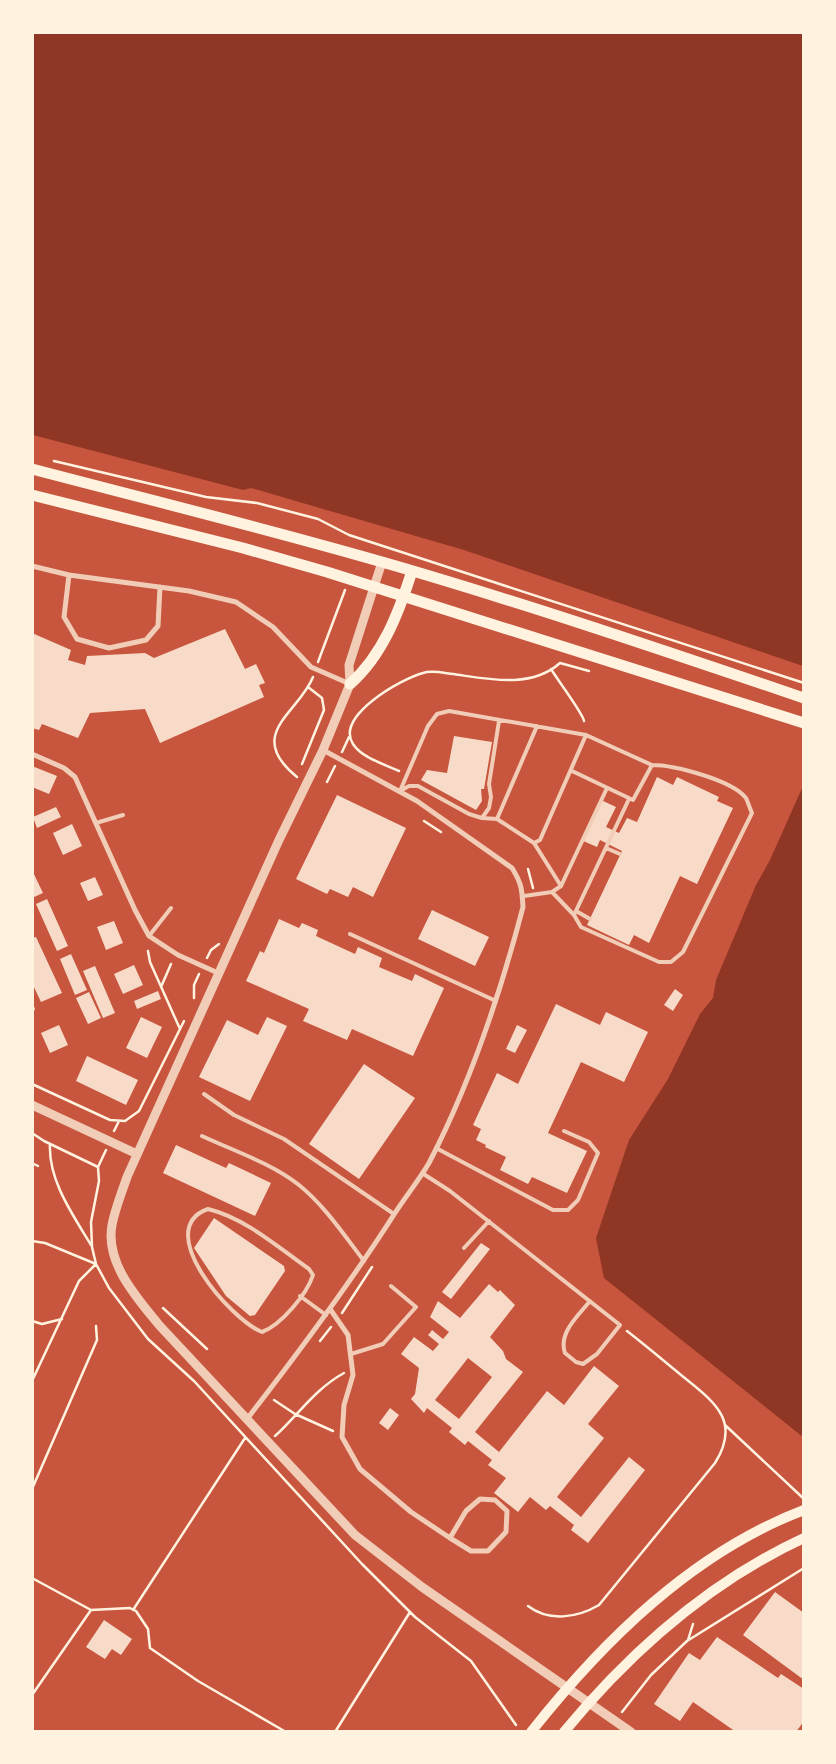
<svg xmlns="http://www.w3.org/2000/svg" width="836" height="1764" viewBox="0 0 836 1764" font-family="'Work Sans',sans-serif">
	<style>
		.water { fill: #8f3625 }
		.building { fill: #f7dbc8; fill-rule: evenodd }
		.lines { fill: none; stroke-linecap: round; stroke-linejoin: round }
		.path { stroke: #fff3e0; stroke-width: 2.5 }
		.service { stroke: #f1ccb7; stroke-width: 4 }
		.minor { stroke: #f1ccb7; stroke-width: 5 }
		.tertiary { stroke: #f1ccb7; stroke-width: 9 }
		.secondary { stroke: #fff3e0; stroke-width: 10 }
		.primary { stroke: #fff3e0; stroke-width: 11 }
	</style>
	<rect width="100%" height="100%" fill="#c8553d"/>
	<path class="water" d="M 32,33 L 803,33 L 803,666 L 464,550 L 251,488 L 243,490 L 33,435 Z
		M 803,786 L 803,1437 L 604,1278 L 596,1238 L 629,1140 L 668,1079 L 700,1014 L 713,998 L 716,980 L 756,885 L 770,860 Z"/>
	<path class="building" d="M 225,629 L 245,669 L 256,664 L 265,683 L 259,685 L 264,697 L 160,743 L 145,709 L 90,713 L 78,738 L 42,724 L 39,730 L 32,728 L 32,633 L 71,650 L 68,660 L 85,665 L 87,656 L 145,653 L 154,658 Z
		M 454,736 L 492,742 L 484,789 L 481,789 L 482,801 L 476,810 L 421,780 L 427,770 L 447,773 Z
		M 32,766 L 57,776 L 49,794 L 32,787 Z
		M 657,777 L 673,785 L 677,777 L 719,797 L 717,801 L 733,808 L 697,884 L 680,876 L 649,943 L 634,935 L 629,945 L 587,925 L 622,851 L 600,840 L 597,847 L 581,840 L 601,800 L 616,807 L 606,827 L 619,833 L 627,818 L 637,822 Z
		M 337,795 L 406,828 L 373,897 L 353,887 L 348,897 L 330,889 L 327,894 L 296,879 Z
		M 56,807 L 61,817 L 37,828 L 33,817 Z
		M 72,824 L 82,846 L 63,855 L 53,833 Z
		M 32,870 L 43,893 L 32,898 Z
		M 95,877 L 103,895 L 88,901 L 80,883 Z
		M 47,899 L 68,946 L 57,951 L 36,904 Z
		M 432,910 L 489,937 L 475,966 L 418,939 Z
		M 279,919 L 299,928 L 302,923 L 318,930 L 316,936 L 355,954 L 358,947 L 382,958 L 379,967 L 412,981 L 415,974 L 444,988 L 413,1056 L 352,1029 L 347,1040 L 303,1021 L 309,1009 L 246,981 L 260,951 L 264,953 Z
		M 114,921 L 123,943 L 106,950 L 97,927 Z
		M 36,937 L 62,993 L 41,1002 L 32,983 L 32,938 Z
		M 71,954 L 87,990 L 75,995 L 60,959 Z
		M 134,965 L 143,985 L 123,994 L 114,974 Z
		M 95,966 L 115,1013 L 103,1018 L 83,971 Z
		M 675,989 L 683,995 L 673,1011 L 664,1005 Z
		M 158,991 L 161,999 L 137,1009 L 134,1001 Z
		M 89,992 L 101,1018 L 88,1024 L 76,998 Z
		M 556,1004 L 600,1025 L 606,1012 L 648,1032 L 624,1082 L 581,1062 L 548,1133 L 587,1151 L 567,1193 L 532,1177 L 528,1184 L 500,1170 L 506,1157 L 485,1147 L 486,1145 L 476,1140 L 481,1129 L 473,1125 L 497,1073 L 518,1084 Z
		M 141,1017 L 162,1027 L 147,1058 L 126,1048 Z
		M 267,1017 L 287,1026 L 250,1101 L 199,1077 L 227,1020 L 258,1035 Z
		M 59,1025 L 68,1045 L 50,1053 L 41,1033 Z
		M 517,1025 L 527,1030 L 515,1053 L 506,1049 Z
		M 87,1056 L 138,1080 L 126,1105 L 76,1081 Z
		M 364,1064 L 415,1098 L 359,1179 L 309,1144 Z
		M 176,1145 L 226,1168 L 229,1163 L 271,1183 L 255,1216 L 163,1173 Z
		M 214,1218 L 284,1266 L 285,1271 L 255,1315 L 250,1316 L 226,1296 L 194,1248 Z
		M 481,1243 L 490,1249 L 451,1299 L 442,1292 Z
		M 489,1284 L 498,1292 L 500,1290 L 515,1305 L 490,1337 L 503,1351 L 506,1359 L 523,1372 L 475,1432 L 499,1452 L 547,1391 L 564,1405 L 594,1366 L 619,1386 L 588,1424 L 604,1438 L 557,1497 L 581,1517 L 629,1457 L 645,1470 L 588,1543 L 571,1530 L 574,1525 L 550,1506 L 546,1510 L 530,1497 L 518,1512 L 494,1493 L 506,1478 L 488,1465 L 492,1460 L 468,1441 L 465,1445 L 449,1432 L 452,1428 L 427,1408 L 424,1413 L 411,1399 L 415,1394 L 419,1368 L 401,1354 L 414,1337 L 433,1351 L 439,1344 L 428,1335 L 430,1333 L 432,1330 L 443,1339 L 449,1332 L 430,1317 L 438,1301 L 460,1318 ZM 468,1358 L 492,1377 L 459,1419 L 435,1400 Z
		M 390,1408 L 399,1415 L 388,1430 L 379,1423 Z
		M 775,1592 L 804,1613 L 804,1680 L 743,1635 Z
		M 104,1620 L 132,1639 L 121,1655 L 112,1649 L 105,1659 L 86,1647 Z
		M 717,1637 L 778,1678 L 781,1674 L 804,1689 L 804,1721 L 796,1732 L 736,1732 L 693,1702 L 680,1721 L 654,1704 L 689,1653 L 700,1660 Z"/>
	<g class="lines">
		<path class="path" d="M 54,461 L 206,497 L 257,503 L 318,519 L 349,535 L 804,683
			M 318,662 L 345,590
			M 551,669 C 557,679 584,715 584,721
			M 342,752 L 349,737
			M 302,764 L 324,710 L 322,698 L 308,687
			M 399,771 C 384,764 362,758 353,744 C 335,716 401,679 423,673 C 432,670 444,673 453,674 C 488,679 531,689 560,663 L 589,671
			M 297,777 C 244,734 299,713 313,677
			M 327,782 L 335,766
			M 424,821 L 441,832
			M 528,869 L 533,888
			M 148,951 L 150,962 L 180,1029
			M 207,958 L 211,950 L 219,944
			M 161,987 L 171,964
			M 194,998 L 194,985 L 199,974
			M 32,1084 L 110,1120 L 125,1121 L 139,1111 L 184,1021
			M 114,1131 L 119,1121
			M 32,1133 L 44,1141 L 98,1167
			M 50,1144 C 48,1180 73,1215 91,1245
			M 106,1150 L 98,1167 L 99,1181 L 91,1222 L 92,1247 L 96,1264 L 109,1288 L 148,1339 L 194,1381 L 362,1564 L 415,1617 L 471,1661 L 516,1725
			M 32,1163 L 38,1166
			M 32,1241 L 45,1243 L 96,1264 L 79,1281 L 32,1381
			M 163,1308 L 207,1349
			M 342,1313 L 372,1267
			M 32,1321 L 42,1324 L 62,1319
			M 320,1341 L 331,1327
			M 274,1400 L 295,1414 L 333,1431
			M 725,1425 L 803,1498
			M 275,1436 C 299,1414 315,1389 344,1373
			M 32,1489 L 97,1340 L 96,1326
			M 32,1578 L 91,1610 L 130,1608 L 136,1611 L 148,1629 L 150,1648 L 198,1681 L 286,1732
			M 528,1606 C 549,1622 577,1618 599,1605 L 715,1463 C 742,1420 713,1401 681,1375 C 663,1360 645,1345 627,1331
			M 133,1610 L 245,1438
			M 688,1640 L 693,1624
			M 32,1695 L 91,1610
			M 622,1712 L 651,1675 L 687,1641 L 804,1568
			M 335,1732 L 410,1612"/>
		<path class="service" d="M 572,771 L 633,800 L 652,765 L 586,735
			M 400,791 L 428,726 L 437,714 L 449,711 L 586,735 L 540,840 L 534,843 L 497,819 L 482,818
			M 400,791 L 409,786 L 418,786 L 469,814 L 482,818 L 489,808 L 491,797 L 489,784 L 499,721
			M 497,819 L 537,726
			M 96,823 L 123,815
			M 534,843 L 561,886
			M 606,848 L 620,854
			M 552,892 L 574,915 L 581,927 L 659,962 L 671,962 L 683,952 L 752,813 C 750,809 748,802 746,798 C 732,780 674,765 652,765
			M 524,896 L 552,892 L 561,886 L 607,788
			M 576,911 L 590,919
			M 574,915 L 629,799
			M 350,934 L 496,1001
			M 149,936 L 171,908
			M 32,1007 L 33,1009
			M 204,1094 L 234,1115 L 284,1139 L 394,1214
			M 202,1136 C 234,1151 271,1163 299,1185 C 325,1206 344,1235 364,1261
			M 436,1148 L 553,1210 L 568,1210 L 578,1200 L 598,1153 L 589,1142 L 564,1131
			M 422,1173 L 450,1191 L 620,1325 L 597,1354 L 583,1364 L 576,1362 L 565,1353 C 558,1333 578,1316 590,1301
			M 208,1209 C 245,1218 278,1247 309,1269 L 313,1275 C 307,1294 281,1325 262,1332 C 231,1320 151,1229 208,1209 Z
			M 464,1248 L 489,1221
			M 300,1296 L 326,1315
			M 351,1354 L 383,1344 L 416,1307 L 391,1286"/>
		<path class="minor" d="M 32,566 L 69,575 L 189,591 L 236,602 L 273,627 L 311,667 L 350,684
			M 69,575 L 64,617 L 77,639 L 109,648 L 146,640 L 158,626 L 160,587
			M 32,754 L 64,768 L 75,777 L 135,910 L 149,936 L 178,955 L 218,973
			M 330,1309 L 348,1335 L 353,1375 L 344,1405 L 342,1437 L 360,1469 L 411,1512 L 450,1538 L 471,1551 L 488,1551 L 506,1532 L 507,1511 L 495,1500 L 480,1499 L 466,1511 L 450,1538
			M 247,1419 C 299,1352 349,1285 395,1213 C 406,1196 419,1180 429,1163 C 471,1082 500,995 523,907 C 522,890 522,884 512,868 L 417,801 L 323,750"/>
		<path class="tertiary" d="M 382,562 L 349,665 L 350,684 L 323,750 L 279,840 L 127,1177 C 122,1192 115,1209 112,1225 C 105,1263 137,1298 159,1325 L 355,1535 L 422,1587 L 631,1732
			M 32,1105 L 137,1154"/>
		<path class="secondary" d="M 531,1732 C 603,1641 693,1552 804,1510
			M 564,1732 C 630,1652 709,1582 804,1538"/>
		<path class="primary" d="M 32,469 C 154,501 276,531 396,566 C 533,606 668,652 804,698
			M 32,495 L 243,548 L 327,572 L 804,723
			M 350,684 C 383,655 399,612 412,571"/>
	</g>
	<rect width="836" height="1764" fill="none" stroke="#fff3e0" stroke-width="68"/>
</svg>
